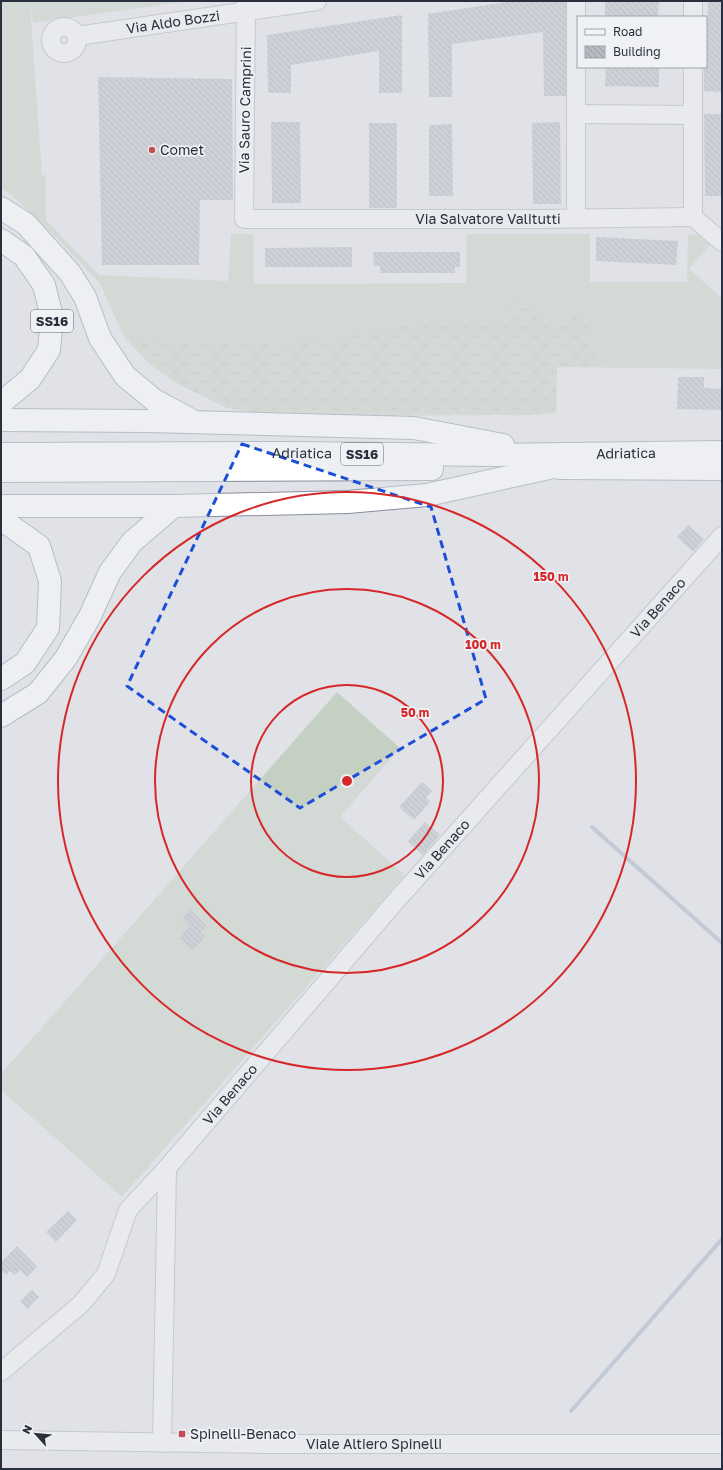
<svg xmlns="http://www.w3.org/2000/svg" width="723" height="1470" viewBox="0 0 723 1470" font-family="'Golos Text',sans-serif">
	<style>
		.grass { fill: #c4d1c2 }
		.forest { fill: url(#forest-crowns) }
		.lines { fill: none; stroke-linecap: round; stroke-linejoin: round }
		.stream { stroke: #9eacc4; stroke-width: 4 }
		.building { fill: url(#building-back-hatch) }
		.minor-casing { stroke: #a6a9b1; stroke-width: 20 }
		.highway-casing { stroke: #898e9d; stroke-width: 24 }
		.minor { stroke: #f2f3f6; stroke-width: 18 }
		.highway { stroke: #fff; stroke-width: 22 }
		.marked { fill: none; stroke: #1d4ed8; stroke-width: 3; stroke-dasharray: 8 5; stroke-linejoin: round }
		.ring { fill: none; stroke: #d62828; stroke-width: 2 }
		.poi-dot { fill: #c24f52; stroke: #eff1f5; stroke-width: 1.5 }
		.labels { text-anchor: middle; stroke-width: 3.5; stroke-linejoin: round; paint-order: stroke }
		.shield { fill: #eff1f5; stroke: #656974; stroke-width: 1 }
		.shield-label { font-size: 13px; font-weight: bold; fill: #2a2f3d }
		.street-label { font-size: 14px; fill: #2a2f3d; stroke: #eff1f5 }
		.poi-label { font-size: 14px; fill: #2a2f3d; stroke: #eff1f5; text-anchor: start }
		.centre { fill: #d62828; stroke: #eff1f5; stroke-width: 2 }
		.ring-label { font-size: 12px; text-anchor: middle; font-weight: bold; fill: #d62828; stroke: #eff1f5; stroke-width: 3.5; stroke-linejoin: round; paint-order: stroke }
	</style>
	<defs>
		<pattern id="forest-crowns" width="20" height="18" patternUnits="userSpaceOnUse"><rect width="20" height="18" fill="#c4d1c2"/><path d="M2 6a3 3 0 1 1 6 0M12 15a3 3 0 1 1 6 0" fill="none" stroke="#a9b4a8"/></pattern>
		<pattern id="building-back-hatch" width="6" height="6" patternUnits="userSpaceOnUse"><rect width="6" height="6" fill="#b7bbc4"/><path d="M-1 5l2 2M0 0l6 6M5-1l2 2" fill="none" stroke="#9598a0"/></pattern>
	</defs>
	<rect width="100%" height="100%" fill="#e0e2e7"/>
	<path class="grass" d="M 1,1 L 190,1 L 33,23 L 30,3 L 42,175 L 45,175 L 46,220 L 99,275 L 228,281 L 231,234 L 253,234 L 254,284 L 466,283 L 467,234 L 590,234 L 590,282 L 687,282 L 688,234 L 698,235 L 710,245 L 689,269 L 722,298 L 722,369 L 557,367 L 556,413 L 532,415 L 227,408 L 174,382 L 150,364 L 124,337 L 100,284 L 51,232 L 10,194 L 1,188 Z
		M 337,692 L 400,748 L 340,817 L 405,875 L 122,1197 L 1,1090 L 1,1074 Z"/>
	<path class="forest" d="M 525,302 L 534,314 L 552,326 L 569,313 L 591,324 L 591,340 L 596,354 L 592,367 L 557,367 L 556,413 L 532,415 L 352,416 L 256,413 L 227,408 L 174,382 L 150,364 L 124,337 L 203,342 L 244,339 L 286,347 L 304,335 L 336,342 L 343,331 L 387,329 L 416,321 L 506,320 L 511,303 Z"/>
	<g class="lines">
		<path class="stream" d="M 592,827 L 722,943
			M 571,1411 L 722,1239"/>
	</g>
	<path class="building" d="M 514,1 L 566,1 L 566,96 L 544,96 L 543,32 L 452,44 L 452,97 L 429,97 L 428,14 Z
		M 605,1 L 659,1 L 658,17 L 605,17 Z
		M 708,1 L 722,1 L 722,92 L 704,91 L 704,67 L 706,67 Z
		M 402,15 L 402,93 L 379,93 L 379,51 L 291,65 L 291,93 L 268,93 L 267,35 Z
		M 606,67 L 659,67 L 659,87 L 605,86 Z
		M 98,77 L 232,79 L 233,200 L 200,200 L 199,265 L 102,265 Z
		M 704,114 L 722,114 L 722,196 L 705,196 Z
		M 271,122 L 300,122 L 301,203 L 272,203 Z
		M 560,122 L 561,204 L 533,204 L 532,123 Z
		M 369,123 L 397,123 L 397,208 L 369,208 Z
		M 452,124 L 453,196 L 429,196 L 429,125 Z
		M 596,237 L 678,241 L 676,265 L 596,261 Z
		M 352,247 L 352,267 L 265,267 L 265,248 Z
		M 373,252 L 460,252 L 460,267 L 455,267 L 455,273 L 380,273 L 380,266 L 374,266 Z
		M 678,377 L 704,377 L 704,388 L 722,389 L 722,410 L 677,409 Z
		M 688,525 L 704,539 L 693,552 L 677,537 Z
		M 422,782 L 432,791 L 426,798 L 430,802 L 414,820 L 399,807 Z
		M 425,822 L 440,835 L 423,855 L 408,841 Z
		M 190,910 L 207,926 L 201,933 L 205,937 L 192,950 L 180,938 L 189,926 L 182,919 Z
		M 68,1211 L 77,1220 L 56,1242 L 46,1232 Z
		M 17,1246 L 37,1267 L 27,1277 L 20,1270 L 15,1275 L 10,1271 L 6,1275 L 1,1269 L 1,1262 Z
		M 32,1290 L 39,1297 L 27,1309 L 20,1301 Z"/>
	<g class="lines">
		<defs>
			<g id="minor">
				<path id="s1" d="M 246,1 L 244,219 L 544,219 L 693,217 L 722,242"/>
				<path d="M 576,1 L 576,218"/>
				<path d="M 693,17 L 693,1"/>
				<circle cx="64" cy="40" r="13"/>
				<path id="s2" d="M 77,36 L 317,1"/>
				<path d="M 693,67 L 693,217"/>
				<path d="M 577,114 L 692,115"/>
				<path id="s3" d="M 1,1372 L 81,1304 L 106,1274 L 128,1210 L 167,1168 L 395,902 L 722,536"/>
				<path id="s4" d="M 1,1440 L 265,1444 L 722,1444"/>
				<path d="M 162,1443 L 167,1168"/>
			</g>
			<g id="highway">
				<path d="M 1,208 L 26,224 L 70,273 L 85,297 L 100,338 L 125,376 L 154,400 L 191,420"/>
				<path d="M 1,240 L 24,256 L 44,285 L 52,317 L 49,350 L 30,379 L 1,403"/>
				<path d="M 1,420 L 148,421 L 414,428 L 503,445"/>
				<path id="s5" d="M 1,454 L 290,453 L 495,455 L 722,452"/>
				<path d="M 560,468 L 722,469"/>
				<path d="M 1,471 L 432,469"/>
				<path d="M 1,506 L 174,506 L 348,502 L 427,495 L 549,468"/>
				<path d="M 1,522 L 8,524 L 39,546 L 50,581 L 48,628 L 25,663 L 1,679"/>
				<path d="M 1,716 L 38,693 L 66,658 L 90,616 L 110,572 L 132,542 L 174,506"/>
			</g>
		</defs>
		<use href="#minor" class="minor-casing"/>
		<use href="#highway" class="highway-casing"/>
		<use href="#minor" class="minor"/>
		<use href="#highway" class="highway"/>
	</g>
	<path d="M0 0H723V1470H0ZM 242,444 L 431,507 L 486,699 L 300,808 L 127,686 Z" fill="#e0e2e7" fill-opacity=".55" fill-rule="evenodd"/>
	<path class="marked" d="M 242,444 L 431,507 L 486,699 L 300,808 L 127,686 Z"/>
	<g class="ring">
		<circle cx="347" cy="781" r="96"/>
		<circle cx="347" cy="781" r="192"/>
		<circle cx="347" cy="781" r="289"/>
	</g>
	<g class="poi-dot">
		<circle cx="152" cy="150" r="4"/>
		<rect x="178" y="1430" width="8" height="8" rx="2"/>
	</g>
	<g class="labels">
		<g class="shield">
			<rect x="31" y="310" width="42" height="22" rx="3"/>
			<rect x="341" y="443" width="42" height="22" rx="3"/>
		</g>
		<g class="shield-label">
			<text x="52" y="326">SS16</text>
			<text x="362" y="459">SS16</text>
		</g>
		<g class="street-label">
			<text dy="5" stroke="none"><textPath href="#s2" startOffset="97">Via Aldo Bozzi</textPath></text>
			<text transform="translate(245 110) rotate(-89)" y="5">Via Sauro Camprini</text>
			<text dy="5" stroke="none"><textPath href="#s1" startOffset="462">Via Salvatore Valitutti</textPath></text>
			<text dy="5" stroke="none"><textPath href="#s5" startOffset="301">Adriatica</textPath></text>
			<text dy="5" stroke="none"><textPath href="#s5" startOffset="625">Adriatica</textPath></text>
			<text dy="5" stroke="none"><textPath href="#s3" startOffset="1014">Via Benaco</textPath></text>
			<text dy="5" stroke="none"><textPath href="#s3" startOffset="690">Via Benaco</textPath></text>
			<text dy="5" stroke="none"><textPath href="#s3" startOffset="366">Via Benaco</textPath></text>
			<text dy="5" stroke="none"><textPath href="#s4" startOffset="373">Viale Altiero Spinelli</textPath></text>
		</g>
		<g class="poi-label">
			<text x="160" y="155">Comet</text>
			<text x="190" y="1439">Spinelli-Benaco</text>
		</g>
	</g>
	<circle cx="347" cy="781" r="6" class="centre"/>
	<g class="ring-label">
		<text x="551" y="581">150 m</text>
		<text x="483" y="649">100 m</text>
		<text x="415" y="717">50 m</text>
	</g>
	<rect width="723" height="1470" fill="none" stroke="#2a2f3d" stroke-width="4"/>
	<rect x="577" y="16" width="130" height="52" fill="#eff1f5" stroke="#a0a3ab"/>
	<rect x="585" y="29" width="20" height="6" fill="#f2f3f6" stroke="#a0a3ab"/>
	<text x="613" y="36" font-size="12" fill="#2a2f3d">Road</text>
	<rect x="585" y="46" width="20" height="12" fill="url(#building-back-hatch)" stroke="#a0a3ab"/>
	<text x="613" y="56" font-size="12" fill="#2a2f3d">Building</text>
	<g transform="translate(36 1434) rotate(297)" stroke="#eff1f5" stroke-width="3" paint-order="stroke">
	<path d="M0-3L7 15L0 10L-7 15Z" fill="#2a2f3d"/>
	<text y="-6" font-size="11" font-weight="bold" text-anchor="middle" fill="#2a2f3d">N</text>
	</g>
</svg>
